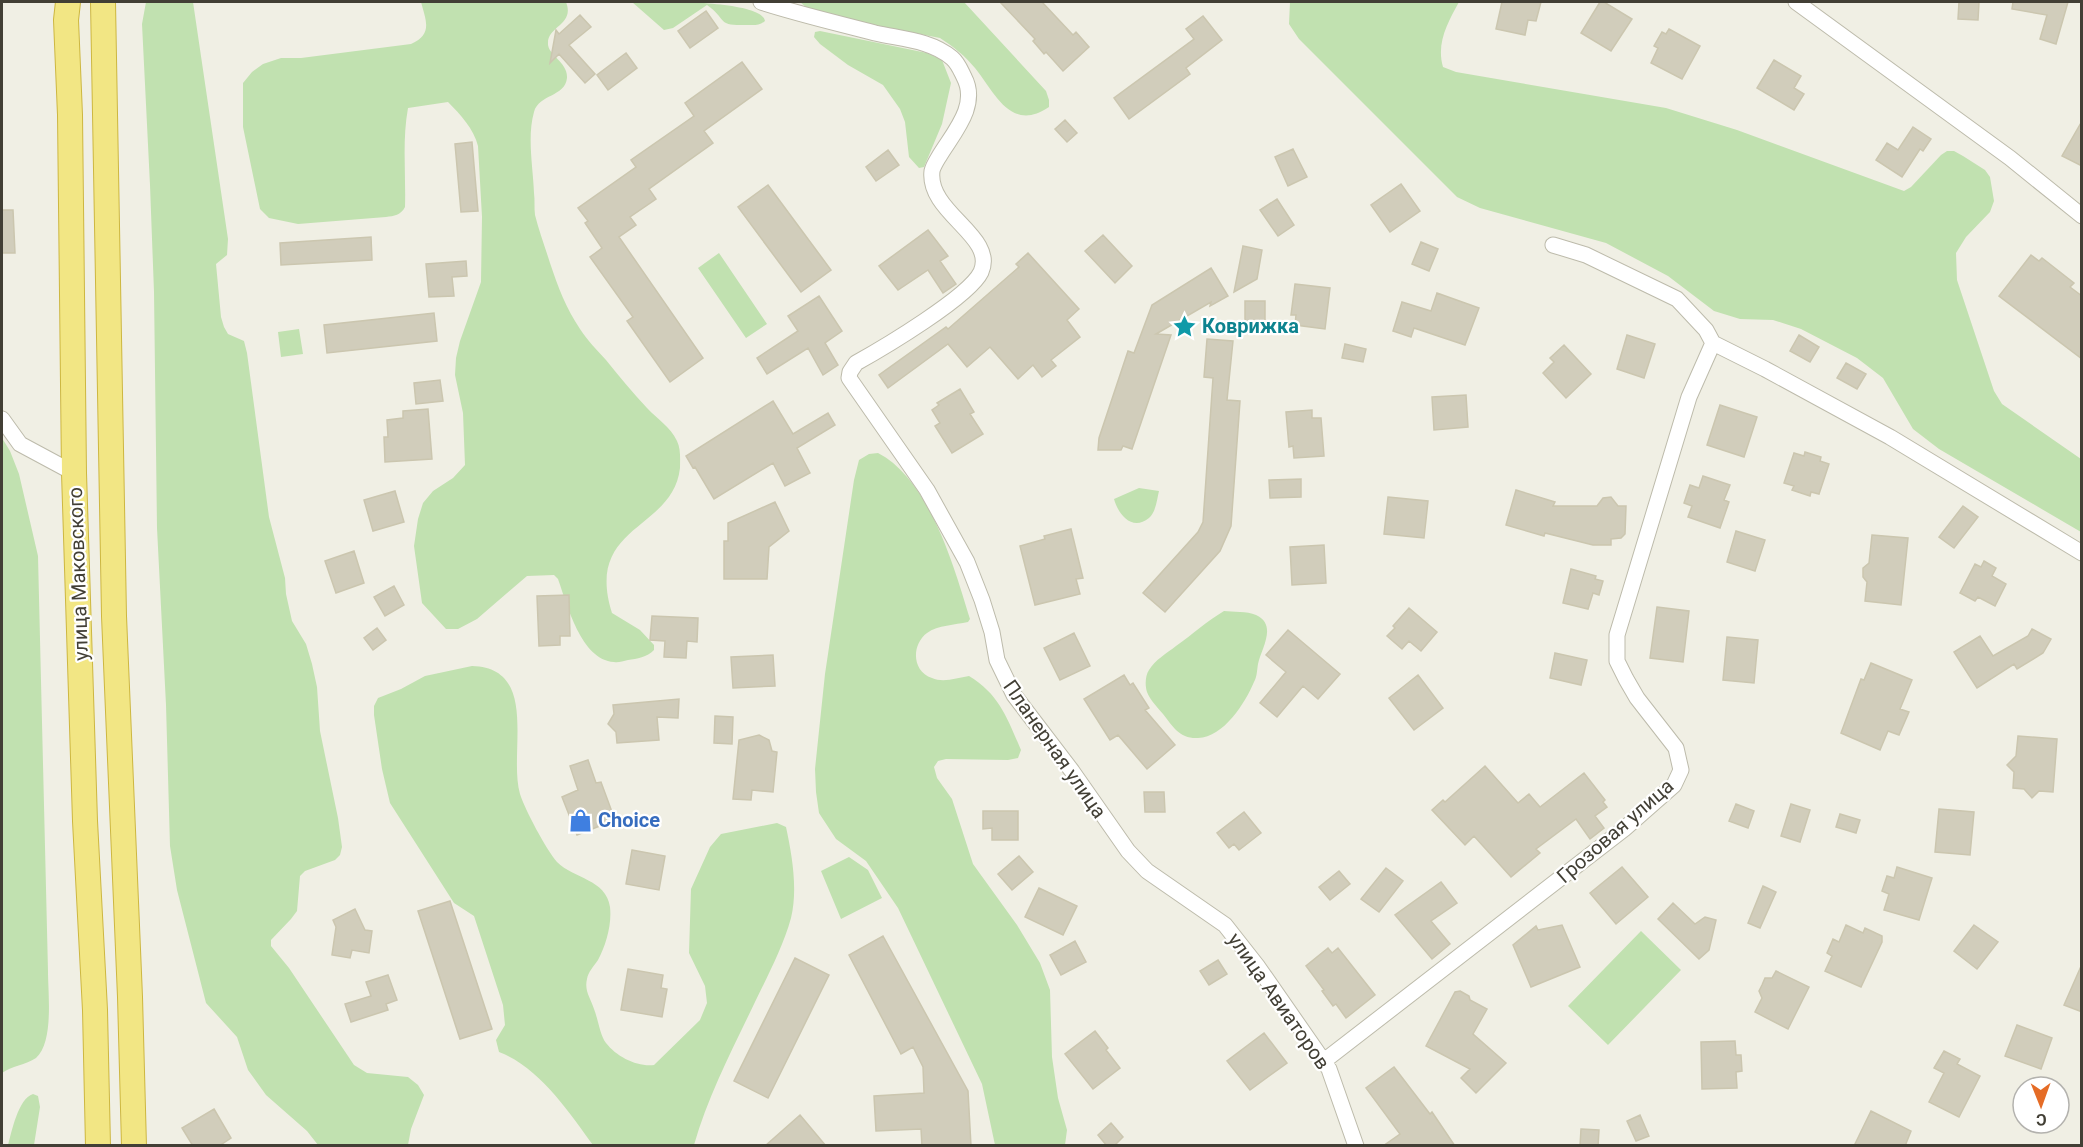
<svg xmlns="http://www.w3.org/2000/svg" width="2083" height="1147" viewBox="0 0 2083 1147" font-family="Roboto,sans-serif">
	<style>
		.green { fill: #c1e1b0 }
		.building { fill: #d1cdbb; stroke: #cbc6af; stroke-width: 1.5 }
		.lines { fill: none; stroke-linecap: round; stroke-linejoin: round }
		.minor-casing { stroke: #bdbbab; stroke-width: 17 }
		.trunk-casing { stroke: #cdb741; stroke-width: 26 }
		.minor { stroke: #fff; stroke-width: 15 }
		.trunk { stroke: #f2e684; stroke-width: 24 }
		.labels { text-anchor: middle; stroke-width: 4.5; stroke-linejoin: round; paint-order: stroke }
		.culture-label { font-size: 20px; font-weight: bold; fill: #0d838f; stroke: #fff; text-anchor: start }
		.street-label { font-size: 20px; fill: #423f35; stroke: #fff }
		.shop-label { font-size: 20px; font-weight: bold; fill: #366cbe; stroke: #fff; text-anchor: start }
	</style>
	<rect width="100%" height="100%" fill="#f0efe4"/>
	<path class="green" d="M 146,2 L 193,2 L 228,239 L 227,255 L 216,264 L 221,317 L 224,327 L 228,334 L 244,341 L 247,353 L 269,517 L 285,578 L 286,594 L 292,621 L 306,644 L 312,664 L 317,687 L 320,731 L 338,818 L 342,847 L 340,855 L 335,860 L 305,871 L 300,876 L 297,911 L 291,919 L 271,940 L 271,946 L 289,968 L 354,1065 L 367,1073 L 408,1077 L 418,1085 L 424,1095 L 411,1129 L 408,1145 L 318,1145 L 307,1131 L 266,1095 L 248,1070 L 237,1037 L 206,1003 L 177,890 L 170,846 L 166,705 L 157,528 L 154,292 L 150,185 L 142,24 Z
		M 421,2 L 566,2 C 575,25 548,26 548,43 C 547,55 568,62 567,78 C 565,97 539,94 534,112 C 527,137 533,167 534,193 C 535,200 534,208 535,215 C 539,231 545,247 550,263 C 558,287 566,308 580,329 C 587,340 597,350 606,360 C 619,376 633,393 647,408 C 658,420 670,426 677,441 C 681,449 680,460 680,468 C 673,531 584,524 612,613 L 640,630 L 654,645 L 654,650 C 647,657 637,659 628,660 C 623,661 618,663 614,662 C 581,660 567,604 558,579 L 554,575 L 527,576 L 477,619 L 458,629 L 446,629 L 422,603 L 414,546 L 418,519 L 423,503 L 433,491 L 453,478 L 465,465 L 463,413 L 455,375 L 456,358 L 460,341 L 481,282 L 482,217 L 478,146 C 474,129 460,114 448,102 L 408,108 C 402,141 406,174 405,207 C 401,215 394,216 386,217 L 298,224 L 269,218 L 260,209 L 243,127 L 243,83 L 252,72 L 263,64 L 281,58 L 301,58 L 411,44 C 433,34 426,21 421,2 Z
		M 632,2 C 654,1 762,0 765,21 C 759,26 754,25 747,25 C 716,26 728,20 707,5 L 673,28 L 664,30 Z
		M 800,2 L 964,2 L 1046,91 L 1049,100 L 1049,107 C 1011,133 995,93 975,68 C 965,56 954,47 940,38 L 813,13 Z
		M 1290,2 L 1459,2 C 1448,22 1436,43 1443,67 L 1456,72 L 1666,108 L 1737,130 L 1904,191 L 1911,187 L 1941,155 L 1947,151 L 1954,151 L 1963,156 L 1985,170 L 1990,177 L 1994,201 L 1990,212 L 1966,237 L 1956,253 L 1957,280 L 1994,391 L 2002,404 L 2081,459 L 2081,532 L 1939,449 L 1913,429 L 1883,378 L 1857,358 L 1801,329 L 1773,320 L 1740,319 L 1714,311 L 1668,276 L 1606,243 L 1480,208 L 1457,197 L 1299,39 L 1289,24 Z
		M 820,31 L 927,53 L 942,60 L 951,83 L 942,124 L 924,167 L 919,168 L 909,157 L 905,122 L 900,109 L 883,85 L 848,65 L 820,44 L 814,37 L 815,32 Z
		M 719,253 L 767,324 L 746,338 L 698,268 Z
		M 299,329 L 303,354 L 281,357 L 278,332 Z
		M 2,438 L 10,451 L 19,474 L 38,556 L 48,971 C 48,993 54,1042 36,1058 C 26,1065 11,1066 2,1073 Z
		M 878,453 C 930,480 954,567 970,619 L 968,622 C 955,625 938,625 927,633 C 912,644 911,671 932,678 C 943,683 957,678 969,676 C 1000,695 1007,718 1021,750 L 1018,758 L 1008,760 L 946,759 L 938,761 L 934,767 L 937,778 L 952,799 L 973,864 L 1017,925 L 1040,963 L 1050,990 L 1052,1057 L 1058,1098 L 1067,1130 L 1065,1145 L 995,1145 L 982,1084 L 898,908 L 866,861 L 836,839 L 819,813 L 816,792 L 815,769 L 825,674 L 854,480 L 859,460 L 869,454 Z
		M 1139,488 L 1159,491 C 1157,499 1156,512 1149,518 C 1132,532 1118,514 1114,499 Z
		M 1224,611 C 1233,612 1247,611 1256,615 C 1278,625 1261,649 1258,664 C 1257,670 1257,677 1254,682 C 1245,703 1224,737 1198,738 C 1180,739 1173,727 1163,714 C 1158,708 1150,700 1147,692 C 1145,686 1145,676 1149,670 C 1155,660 1167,653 1176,646 C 1193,634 1207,621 1224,611 Z
		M 472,666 C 540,668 508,752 520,794 C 525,810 546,849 557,862 C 574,879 606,879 610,907 C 612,924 606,945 598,960 C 594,966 588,972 587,979 C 584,991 591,999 594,1009 C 598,1019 600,1035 606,1043 C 617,1057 637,1067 654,1065 L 700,1020 L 707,1003 L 705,986 L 689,953 L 691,889 L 710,847 L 721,834 L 777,823 L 786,827 C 792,855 798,889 791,918 C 783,947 768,975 755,1002 C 733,1048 708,1096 694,1145 L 593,1145 C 569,1112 539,1067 499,1052 L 496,1040 L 505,1025 L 503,1005 L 474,916 L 454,903 L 390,803 L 382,769 L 374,715 L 374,706 L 378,698 L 401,689 L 425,676 Z
		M 849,857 L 868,870 L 882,898 L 841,919 L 821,871 Z
		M 1641,931 L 1681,970 L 1608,1045 L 1568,1006 Z
		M 33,1094 L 38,1096 L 40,1107 L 34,1145 L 8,1145 C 12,1131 18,1099 33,1094 Z"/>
	<path class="building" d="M 1000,2 L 1042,2 L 1073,35 L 1076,32 L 1089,47 L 1063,71 L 1046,52 L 1044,54 L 1039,48 L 1033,41 L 1035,39 Z
		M 1502,2 L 1541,2 L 1536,21 L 1528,20 L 1525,35 L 1496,29 Z
		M 1600,2 L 1604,2 L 1632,19 L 1611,51 L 1581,33 Z
		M 1959,2 L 1979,2 L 1978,20 L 1958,19 Z
		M 2013,2 L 2068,2 L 2056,44 L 2040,39 L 2047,15 L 2012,9 Z
		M 706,11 L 718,28 L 690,48 L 678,31 Z
		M 580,15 L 591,27 L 569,45 L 595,74 L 585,83 L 559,54 L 550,63 L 556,30 L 559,34 Z
		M 1203,16 L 1222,40 L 1186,68 L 1190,74 L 1129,119 L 1114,98 L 1194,39 L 1186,29 Z
		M 1669,29 L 1700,46 L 1682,79 L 1651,63 L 1658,48 L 1654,46 L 1662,32 L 1666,34 Z
		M 626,53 L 637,68 L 608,90 L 597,75 Z
		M 1774,60 L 1801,76 L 1794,88 L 1804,94 L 1794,110 L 1757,88 Z
		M 742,62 L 762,89 L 704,131 L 713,143 L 649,189 L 656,199 L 630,217 L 636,225 L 619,237 L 703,358 L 670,382 L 627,321 L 633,317 L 590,257 L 602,248 L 585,223 L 588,221 L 578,208 L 636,167 L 631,160 L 694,116 L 685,103 Z
		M 1065,120 L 1077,133 L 1067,142 L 1055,129 Z
		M 2082,121 L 2082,166 L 2062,156 Z
		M 1913,127 L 1931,139 L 1923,151 L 1920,149 L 1902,177 L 1876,160 L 1887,143 L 1898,150 Z
		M 472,142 L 478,211 L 461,212 L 455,144 Z
		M 1293,149 L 1307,177 L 1288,186 L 1275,157 Z
		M 888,150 L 899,165 L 876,181 L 866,167 Z
		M 1401,184 L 1420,211 L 1390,232 L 1371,205 Z
		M 768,185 L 831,270 L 801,292 L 738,207 Z
		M 1277,199 L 1294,225 L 1278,236 L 1260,210 Z
		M 2,210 L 13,210 L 15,253 L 2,253 Z
		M 928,230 L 948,256 L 940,261 L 956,284 L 943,293 L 928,270 L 898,290 L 879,266 Z
		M 1103,235 L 1132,266 L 1115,283 L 1085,251 Z
		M 371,237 L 372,260 L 281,265 L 280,243 Z
		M 1421,242 L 1438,249 L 1429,271 L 1412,264 Z
		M 1243,246 L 1262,250 L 1257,279 L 1234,292 Z
		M 1028,253 L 1079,309 L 1067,320 L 1080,337 L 1051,360 L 1056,366 L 1042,377 L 1033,365 L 1018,379 L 990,347 L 967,367 L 948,344 L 888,388 L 879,375 L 946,327 L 948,329 L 1019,267 L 1016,264 Z
		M 2031,255 L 2039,261 L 2042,258 L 2074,283 L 2070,287 L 2082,296 L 2082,359 L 1999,296 Z
		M 466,261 L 467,276 L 452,277 L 454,296 L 429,297 L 426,264 Z
		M 1211,268 L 1228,296 L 1210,306 L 1211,302 L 1156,334 L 1171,335 L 1132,449 L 1123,446 L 1121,450 L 1098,450 L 1099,438 L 1128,351 L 1134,353 L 1152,305 Z
		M 1295,284 L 1330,288 L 1325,329 L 1295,325 L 1296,315 L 1291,315 Z
		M 1437,293 L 1479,308 L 1465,345 L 1414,328 L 1411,337 L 1393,331 L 1402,302 L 1431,311 Z
		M 819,296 L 842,331 L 825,343 L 838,365 L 823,375 L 808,348 L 767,374 L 757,358 L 798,331 L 788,316 Z
		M 1245,301 L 1265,301 L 1265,333 L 1245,333 Z
		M 434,313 L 437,341 L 327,353 L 324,325 Z
		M 1627,335 L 1655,344 L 1644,378 L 1617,369 Z
		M 1799,335 L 1819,347 L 1810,362 L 1790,351 Z
		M 1207,339 L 1233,341 L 1227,400 L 1240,401 L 1231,526 L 1220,551 L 1165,612 L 1143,593 L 1198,532 L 1203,522 L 1213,378 L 1204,377 Z
		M 1345,344 L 1366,349 L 1363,362 L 1342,358 Z
		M 1564,345 L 1591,374 L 1566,398 L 1543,373 L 1554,362 L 1550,358 Z
		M 1846,363 L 1866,374 L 1857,389 L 1837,378 Z
		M 440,380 L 443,401 L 416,404 L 414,383 Z
		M 960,389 L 974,412 L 970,414 L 983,434 L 952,453 L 935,426 L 940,423 L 932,410 L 939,405 L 937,403 Z
		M 1466,395 L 1468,427 L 1434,430 L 1432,397 Z
		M 773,401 L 793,434 L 828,413 L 835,425 L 797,448 L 810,473 L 785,486 L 773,463 L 714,499 L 695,467 L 693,468 L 686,456 Z
		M 1720,405 L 1757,417 L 1744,457 L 1707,445 Z
		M 428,409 L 432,459 L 385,462 L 384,437 L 388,437 L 387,420 L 403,418 L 403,411 Z
		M 1312,410 L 1312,418 L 1321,418 L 1324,456 L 1294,458 L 1293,446 L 1289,447 L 1286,412 Z
		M 1805,452 L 1821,457 L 1820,461 L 1829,464 L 1819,494 L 1811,492 L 1810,496 L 1792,490 L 1794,486 L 1784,483 L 1794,453 L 1804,456 Z
		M 1703,476 L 1730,485 L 1724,500 L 1729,502 L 1720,528 L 1688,517 L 1692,506 L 1684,503 L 1690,485 L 1699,488 Z
		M 1301,479 L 1301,497 L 1270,498 L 1269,480 Z
		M 1516,490 L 1555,502 L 1553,506 L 1597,506 L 1603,498 L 1611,497 L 1618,506 L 1626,506 L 1625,534 L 1621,538 L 1611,539 L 1611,545 L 1593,545 L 1545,533 L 1544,536 L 1506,525 Z
		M 395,491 L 404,522 L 373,531 L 364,500 Z
		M 1388,497 L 1428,501 L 1424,538 L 1384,534 Z
		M 775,502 L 789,531 L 769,547 L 767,579 L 724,579 L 724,541 L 728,541 L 728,523 Z
		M 1963,506 L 1978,517 L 1954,548 L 1939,537 Z
		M 1071,529 L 1083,578 L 1076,579 L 1080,594 L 1035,605 L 1020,546 L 1045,539 L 1044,536 Z
		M 1736,531 L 1765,540 L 1755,571 L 1727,562 Z
		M 1872,535 L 1908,538 L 1901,605 L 1865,601 L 1867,582 L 1863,577 L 1863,568 L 1869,563 Z
		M 1324,545 L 1326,583 L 1292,585 L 1290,547 Z
		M 354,551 L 364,583 L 336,593 L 325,561 Z
		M 1984,561 L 1996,568 L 1992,576 L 2006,584 L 1995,606 L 1978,597 L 1975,601 L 1960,593 L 1975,564 L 1981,567 Z
		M 1571,569 L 1596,576 L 1595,579 L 1603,581 L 1599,595 L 1593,593 L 1588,609 L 1563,603 Z
		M 394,586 L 404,605 L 385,616 L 374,597 Z
		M 569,595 L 570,636 L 560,636 L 560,645 L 539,646 L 537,596 Z
		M 1657,607 L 1689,611 L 1683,662 L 1650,658 Z
		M 1409,608 L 1437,632 L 1421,651 L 1409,641 L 1402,649 L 1387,636 L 1395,628 L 1393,626 Z
		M 652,616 L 698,618 L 697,642 L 687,641 L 686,658 L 664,657 L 665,641 L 650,640 Z
		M 377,628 L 386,640 L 373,650 L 364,638 Z
		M 2032,629 L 2051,639 L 2043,653 L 2017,669 L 2014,664 L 1977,688 L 1954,652 L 1980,636 L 1993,656 L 2028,636 Z
		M 1288,630 L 1340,674 L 1318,699 L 1303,686 L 1277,717 L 1260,703 L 1286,672 L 1266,655 Z
		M 1074,633 L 1090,666 L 1060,680 L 1044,648 Z
		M 1727,637 L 1758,640 L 1754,683 L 1723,680 Z
		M 1555,653 L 1587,660 L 1581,685 L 1550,678 Z
		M 773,655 L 775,686 L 733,688 L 731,657 Z
		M 1871,663 L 1912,680 L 1900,709 L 1909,712 L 1899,735 L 1888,731 L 1880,750 L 1841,733 L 1861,679 L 1864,680 Z
		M 1124,675 L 1130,685 L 1133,683 L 1149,708 L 1145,710 L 1175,745 L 1147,769 L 1118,735 L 1110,740 L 1084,699 Z
		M 1418,675 L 1443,708 L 1414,730 L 1389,698 Z
		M 679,699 L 678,718 L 657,717 L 659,740 L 617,743 L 616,732 L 608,724 L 614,714 L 613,705 Z
		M 715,716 L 733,717 L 732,744 L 714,743 Z
		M 759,735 L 769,740 L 772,751 L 777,752 L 773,792 L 752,790 L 751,800 L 733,799 L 739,740 Z
		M 2018,736 L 2057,739 L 2053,792 L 2039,791 L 2032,798 L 2024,789 L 2013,788 L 2014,772 L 2007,765 L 2016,756 Z
		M 588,760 L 596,783 L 601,782 L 615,820 L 577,835 L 562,797 L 578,790 L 570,766 Z
		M 1485,766 L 1518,803 L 1529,794 L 1540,807 L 1584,773 L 1605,800 L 1603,802 L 1607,807 L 1595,816 L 1604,828 L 1590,839 L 1576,819 L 1536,849 L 1540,853 L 1511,877 L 1474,836 L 1465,845 L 1432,810 L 1443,800 L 1445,802 Z
		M 1144,792 L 1164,792 L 1165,812 L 1145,812 Z
		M 1736,804 L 1754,811 L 1748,828 L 1729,821 Z
		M 1791,804 L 1810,810 L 1800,842 L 1781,836 Z
		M 1939,809 L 1974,812 L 1970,855 L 1935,852 Z
		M 983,811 L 1018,811 L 1018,840 L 992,840 L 992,828 L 983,829 Z
		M 1244,812 L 1261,833 L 1239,850 L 1234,844 L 1229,848 L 1217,833 Z
		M 1840,814 L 1860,820 L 1856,833 L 1836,827 Z
		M 632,850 L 665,856 L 659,890 L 626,884 Z
		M 1019,856 L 1033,872 L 1012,890 L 998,874 Z
		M 1622,867 L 1648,897 L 1616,924 L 1590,893 Z
		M 1897,867 L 1932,878 L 1919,920 L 1884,910 L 1889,894 L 1882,891 L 1887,876 L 1894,878 Z
		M 1386,868 L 1403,881 L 1379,912 L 1361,899 Z
		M 1339,871 L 1350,884 L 1330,900 L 1319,887 Z
		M 1441,882 L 1457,903 L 1431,921 L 1450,944 L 1432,959 L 1395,915 Z
		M 1763,886 L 1776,892 L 1760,928 L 1748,923 Z
		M 1039,888 L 1077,906 L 1063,935 L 1025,917 Z
		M 450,901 L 492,1029 L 460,1039 L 418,911 Z
		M 1673,903 L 1695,924 L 1705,917 L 1716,920 L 1709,950 L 1699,959 L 1658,919 Z
		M 355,909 L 365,930 L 372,931 L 369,953 L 352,950 L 350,958 L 332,955 L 336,927 L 333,920 Z
		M 1562,925 L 1580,967 L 1531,987 L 1513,945 L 1536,926 L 1538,930 Z
		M 1846,925 L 1863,933 L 1865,928 L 1882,936 L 1882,942 L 1861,987 L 1825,971 L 1832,956 L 1827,953 L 1833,939 L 1839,942 Z
		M 1974,925 L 1998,942 L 1977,969 L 1954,951 Z
		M 883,936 L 968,1091 L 971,1146 L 922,1146 L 921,1129 L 876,1131 L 874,1096 L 924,1093 L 923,1067 L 913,1047 L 901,1054 L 849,955 Z
		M 1075,941 L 1086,962 L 1061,975 L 1050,955 Z
		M 1328,948 L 1332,953 L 1338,948 L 1375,995 L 1346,1018 L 1336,1004 L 1333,1006 L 1322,991 L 1324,990 L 1306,966 Z
		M 795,958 L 829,975 L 768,1098 L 734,1081 Z
		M 1218,960 L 1227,974 L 1209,985 L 1200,971 Z
		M 2082,964 L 2082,1012 L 2064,1005 Z
		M 628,969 L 663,975 L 661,988 L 667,989 L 662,1017 L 621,1010 Z
		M 1776,971 L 1809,987 L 1788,1029 L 1755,1012 L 1762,998 L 1759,991 L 1762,985 L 1765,978 L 1772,978 Z
		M 388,975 L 397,1000 L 386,1004 L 388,1010 L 351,1022 L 345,1004 L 371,996 L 366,982 Z
		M 1460,991 L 1469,996 L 1470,1000 L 1487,1009 L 1473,1034 L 1506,1063 L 1476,1093 L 1461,1078 L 1470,1069 L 1426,1046 L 1455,992 Z
		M 2017,1025 L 2052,1038 L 2041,1069 L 2005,1056 Z
		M 1095,1031 L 1108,1048 L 1106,1050 L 1120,1068 L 1093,1089 L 1065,1054 Z
		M 1264,1033 L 1287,1063 L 1250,1090 L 1227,1061 Z
		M 1735,1041 L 1736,1055 L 1741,1055 L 1742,1071 L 1736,1072 L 1737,1088 L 1702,1089 L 1701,1042 Z
		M 1944,1051 L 1960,1059 L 1957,1064 L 1980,1076 L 1959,1117 L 1929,1102 L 1944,1073 L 1934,1068 Z
		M 1394,1067 L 1430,1114 L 1432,1112 L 1455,1146 L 1383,1146 L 1400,1134 L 1366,1088 Z
		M 214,1109 L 231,1138 L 219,1146 L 193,1146 L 182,1128 Z
		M 1871,1111 L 1911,1131 L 1905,1146 L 1854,1146 Z
		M 800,1115 L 826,1146 L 765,1146 Z
		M 1640,1115 L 1649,1136 L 1636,1141 L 1627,1121 Z
		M 1111,1123 L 1123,1137 L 1114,1146 L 1107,1146 L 1098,1135 Z
		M 1581,1129 L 1599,1130 L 1598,1146 L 1580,1146 Z"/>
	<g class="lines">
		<defs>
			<path id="minor" d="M 761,2 C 798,14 837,23 875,33 C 901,39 931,40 952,58 C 958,63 961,71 964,77 C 979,105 954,132 940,155 C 937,160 933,166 932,171 C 927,213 997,236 981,272 C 969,297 883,348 856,363 L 850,372 L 849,378 L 927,490 L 967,562 L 982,600 L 992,632 L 997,660 L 1014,695 L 1072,771 L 1128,851 L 1147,871 L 1225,925 L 1258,967 L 1329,1069 L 1356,1146
				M 1796,2 L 2010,158 L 2082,216
				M 1553,245 L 1586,255 L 1677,299 L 1706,330 L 1713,343 L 1765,369 L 1890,437 L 2082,553
				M 2,419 L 20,444 L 74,473
				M 1324,1061 L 1624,829 L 1674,785 L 1681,770 L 1676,748 L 1637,698 L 1626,679 L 1617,661 L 1617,635 L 1689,397 L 1713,343"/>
			<path id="trunk" d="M 68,2 L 66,20 L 70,115 L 74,473 L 85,821 L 95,1010 L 98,1146
				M 103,2 L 114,616 L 130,997 L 134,1146"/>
		</defs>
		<use href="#minor" class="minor-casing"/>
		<use href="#trunk" class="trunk-casing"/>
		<use href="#minor" class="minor"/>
		<use href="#trunk" class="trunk"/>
	</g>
	<defs>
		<symbol id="sight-bare" viewBox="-9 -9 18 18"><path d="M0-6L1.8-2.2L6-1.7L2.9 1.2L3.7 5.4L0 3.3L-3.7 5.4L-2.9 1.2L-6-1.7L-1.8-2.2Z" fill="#0f9aa8" stroke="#fff" stroke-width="2.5" paint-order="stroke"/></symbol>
		<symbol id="shop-bare" viewBox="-9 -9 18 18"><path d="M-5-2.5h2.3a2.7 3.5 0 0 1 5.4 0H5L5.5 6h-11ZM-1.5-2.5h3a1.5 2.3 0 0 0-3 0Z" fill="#3f7fe0" stroke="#fff" stroke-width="2.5" paint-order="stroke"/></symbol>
	</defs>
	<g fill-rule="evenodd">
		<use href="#sight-bare" x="1168" y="310" width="33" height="33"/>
		<use href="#shop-bare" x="564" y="804" width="33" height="33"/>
	</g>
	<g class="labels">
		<g class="culture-label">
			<text x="1202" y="333">Коврижка</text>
		</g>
		<g class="street-label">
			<text transform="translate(78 574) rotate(-92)" y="7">улица Маковского</text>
			<text transform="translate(1055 749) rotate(55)" y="7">Планерная улица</text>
			<text transform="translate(1615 831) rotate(-41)" y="7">Грозовая улица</text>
			<text transform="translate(1279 1001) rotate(55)" y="7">улица Авиаторов</text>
		</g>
		<g class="shop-label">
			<text x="598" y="827">Choice</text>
		</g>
	</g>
	<rect width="2083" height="1147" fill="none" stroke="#423f35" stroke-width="6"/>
	<g transform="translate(2041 1105) rotate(179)"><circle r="28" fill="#ffffff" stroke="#b3b2ae" stroke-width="1.5"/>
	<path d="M0-4.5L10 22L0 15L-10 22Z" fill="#e56c26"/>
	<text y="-9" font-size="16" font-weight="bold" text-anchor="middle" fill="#423f35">С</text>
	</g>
</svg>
